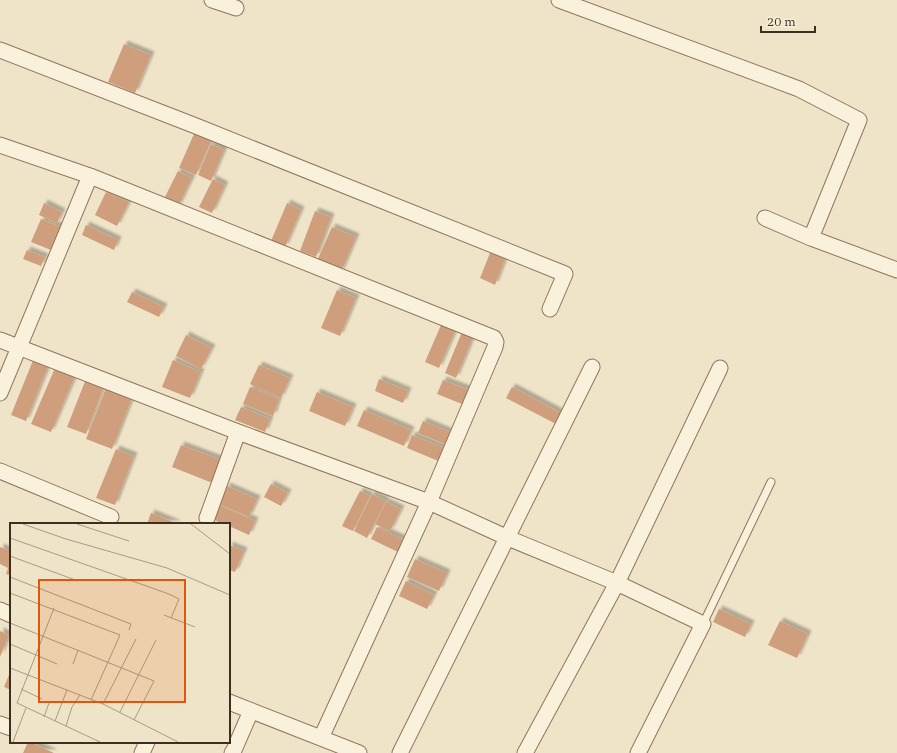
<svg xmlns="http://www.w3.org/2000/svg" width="897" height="753" viewBox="0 0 897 753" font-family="'IBM Plex Serif',serif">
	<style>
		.building { fill: #cf9f7d; filter: url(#shadow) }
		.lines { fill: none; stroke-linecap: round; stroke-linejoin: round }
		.lane-casing { stroke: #8d765c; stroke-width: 9 }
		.street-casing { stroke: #8d765c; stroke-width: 17 }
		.lane { stroke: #faf1dc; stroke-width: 7 }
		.street { stroke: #faf1dc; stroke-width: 15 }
		.inset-road { fill: none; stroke: #a89b85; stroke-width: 1 }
		.view { fill: #df570d; fill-opacity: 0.15; stroke: #df570d; stroke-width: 2 }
		.inset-edge { fill: none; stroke: #3d2e20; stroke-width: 2 }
	</style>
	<defs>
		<filter id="shadow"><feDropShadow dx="3.5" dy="-3.5" stdDeviation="1" flood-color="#0004"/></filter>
	</defs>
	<rect width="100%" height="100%" fill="#f0e4c8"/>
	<path class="building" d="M 124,44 L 151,55 L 135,93 L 108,82 Z
		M 194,134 L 211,141 L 196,175 L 179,168 Z
		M 211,144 L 224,150 L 211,181 L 198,175 Z
		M 178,171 L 192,178 L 178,207 L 164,199 Z
		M 213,179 L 225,185 L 212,213 L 199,207 Z
		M 106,192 L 129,202 L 117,226 L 95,215 Z
		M 44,203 L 62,212 L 57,223 L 39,215 Z
		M 287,203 L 301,210 L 285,247 L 271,241 Z
		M 315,211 L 331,217 L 316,257 L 300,251 Z
		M 41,219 L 61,227 L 51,250 L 31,242 Z
		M 86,225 L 118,240 L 114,250 L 82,235 Z
		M 332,227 L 356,237 L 341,272 L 317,261 Z
		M 492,248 L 507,254 L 495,285 L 480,278 Z
		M 27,250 L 45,257 L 41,266 L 23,259 Z
		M 337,290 L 356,298 L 340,336 L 321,328 Z
		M 132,292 L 164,307 L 159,317 L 127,302 Z
		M 441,325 L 455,331 L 439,368 L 425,362 Z
		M 462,332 L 473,337 L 456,378 L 445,373 Z
		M 186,335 L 212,348 L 201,369 L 176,356 Z
		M 34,358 L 49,364 L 26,421 L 11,415 Z
		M 173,360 L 201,372 L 190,398 L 162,387 Z
		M 259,365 L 290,378 L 281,398 L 250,384 Z
		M 55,368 L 75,376 L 51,432 L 31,424 Z
		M 86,379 L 104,386 L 86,434 L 67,427 Z
		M 379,379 L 408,391 L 403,403 L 375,391 Z
		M 443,380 L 472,391 L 467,406 L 437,394 Z
		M 250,387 L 279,399 L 273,416 L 243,404 Z
		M 512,387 L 561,413 L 556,424 L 506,398 Z
		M 106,388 L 132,398 L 112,449 L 86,439 Z
		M 317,392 L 353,407 L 345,426 L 309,411 Z
		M 241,407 L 270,419 L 265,432 L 235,420 Z
		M 364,410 L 411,430 L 404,446 L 357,426 Z
		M 423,421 L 452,433 L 447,445 L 418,433 Z
		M 412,435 L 449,450 L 443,463 L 407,448 Z
		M 181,445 L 224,461 L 215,484 L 172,467 Z
		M 116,449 L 134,456 L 115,505 L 96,498 Z
		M 271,484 L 288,493 L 281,506 L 264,497 Z
		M 227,486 L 257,499 L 249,517 L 219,504 Z
		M 360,491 L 370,496 L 353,531 L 342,526 Z
		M 372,494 L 386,501 L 367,538 L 354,531 Z
		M 386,502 L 401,509 L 390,531 L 375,524 Z
		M 217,504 L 255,521 L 249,535 L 229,526 L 229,524 L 223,524 L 210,518 Z
		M 151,513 L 178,524 L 147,524 Z
		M 377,527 L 409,542 L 402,554 L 371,539 Z
		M 229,545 L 244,551 L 235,572 L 229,570 Z
		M 0,547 L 11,551 L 11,575 L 6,574 L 8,568 L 0,564 Z
		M 415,559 L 447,573 L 439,591 L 407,577 Z
		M 406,581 L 434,595 L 427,609 L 399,596 Z
		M 719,609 L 751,624 L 745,637 L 713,622 Z
		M 780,621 L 808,634 L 797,658 L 768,645 Z
		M 0,631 L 9,635 L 0,657 Z
		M 11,670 L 11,690 L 4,687 Z
		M 28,742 L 30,742 L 54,753 L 23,753 Z"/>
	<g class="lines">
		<defs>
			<path id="lane" d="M 703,624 L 771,482"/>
			<path id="street" d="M 212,0 L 236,8
				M 559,0 L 799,89 L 859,120 L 811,238
				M 0,50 L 196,126 L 565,274 L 550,309
				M 0,145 L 90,176 L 494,338 L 496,342 L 495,347 L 429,502 L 321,738
				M 765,218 L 811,238 L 897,270
				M 0,340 L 238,432 L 429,502 L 508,538 L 617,583 L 703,624 L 638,753
				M 0,393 L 90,176
				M 0,471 L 111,517
				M 207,518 L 238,432
				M 0,610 L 11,615
				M 229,702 L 359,753
				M 0,724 L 11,728
				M 142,753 L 147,742
				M 232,753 L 234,750 L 251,711
				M 400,753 L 592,367
				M 525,753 L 617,583 L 720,368"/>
		</defs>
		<use href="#lane" class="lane-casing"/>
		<use href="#street" class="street-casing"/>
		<use href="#lane" class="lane"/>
		<use href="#street" class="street"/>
	</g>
	<g transform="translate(10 523)">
		<rect width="220" height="220" fill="#f0e4c8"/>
		<path class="inset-road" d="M 13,1 L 56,16 L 157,45 L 220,72M 67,1 L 119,18M 181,1 L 220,31M 0,15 L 159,71 L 169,76 L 161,95M 0,33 L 68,58M 0,54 L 121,101 L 119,107M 0,70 L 110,112 L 81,177M 44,85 L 7,180 L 90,219M 154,92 L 185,104M 0,100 L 144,158 L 124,197M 126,116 L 93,181 L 168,219M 0,121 L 47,141M 63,141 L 68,127M 0,145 L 93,181M 11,166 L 32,176M 110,189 L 146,117M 34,194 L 39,180M 45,198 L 57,167M 56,203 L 62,184 L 70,172M 3,219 L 16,185"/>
		<path class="view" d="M 29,57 L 175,57 L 175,179 L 29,179 Z"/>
		<rect width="220" height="220" class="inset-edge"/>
	</g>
	<path d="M761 26v6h54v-6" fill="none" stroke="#3d2e20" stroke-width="2"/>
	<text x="767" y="26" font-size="12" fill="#3d2e20" stroke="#f7eed8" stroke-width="3" paint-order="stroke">20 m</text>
</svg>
